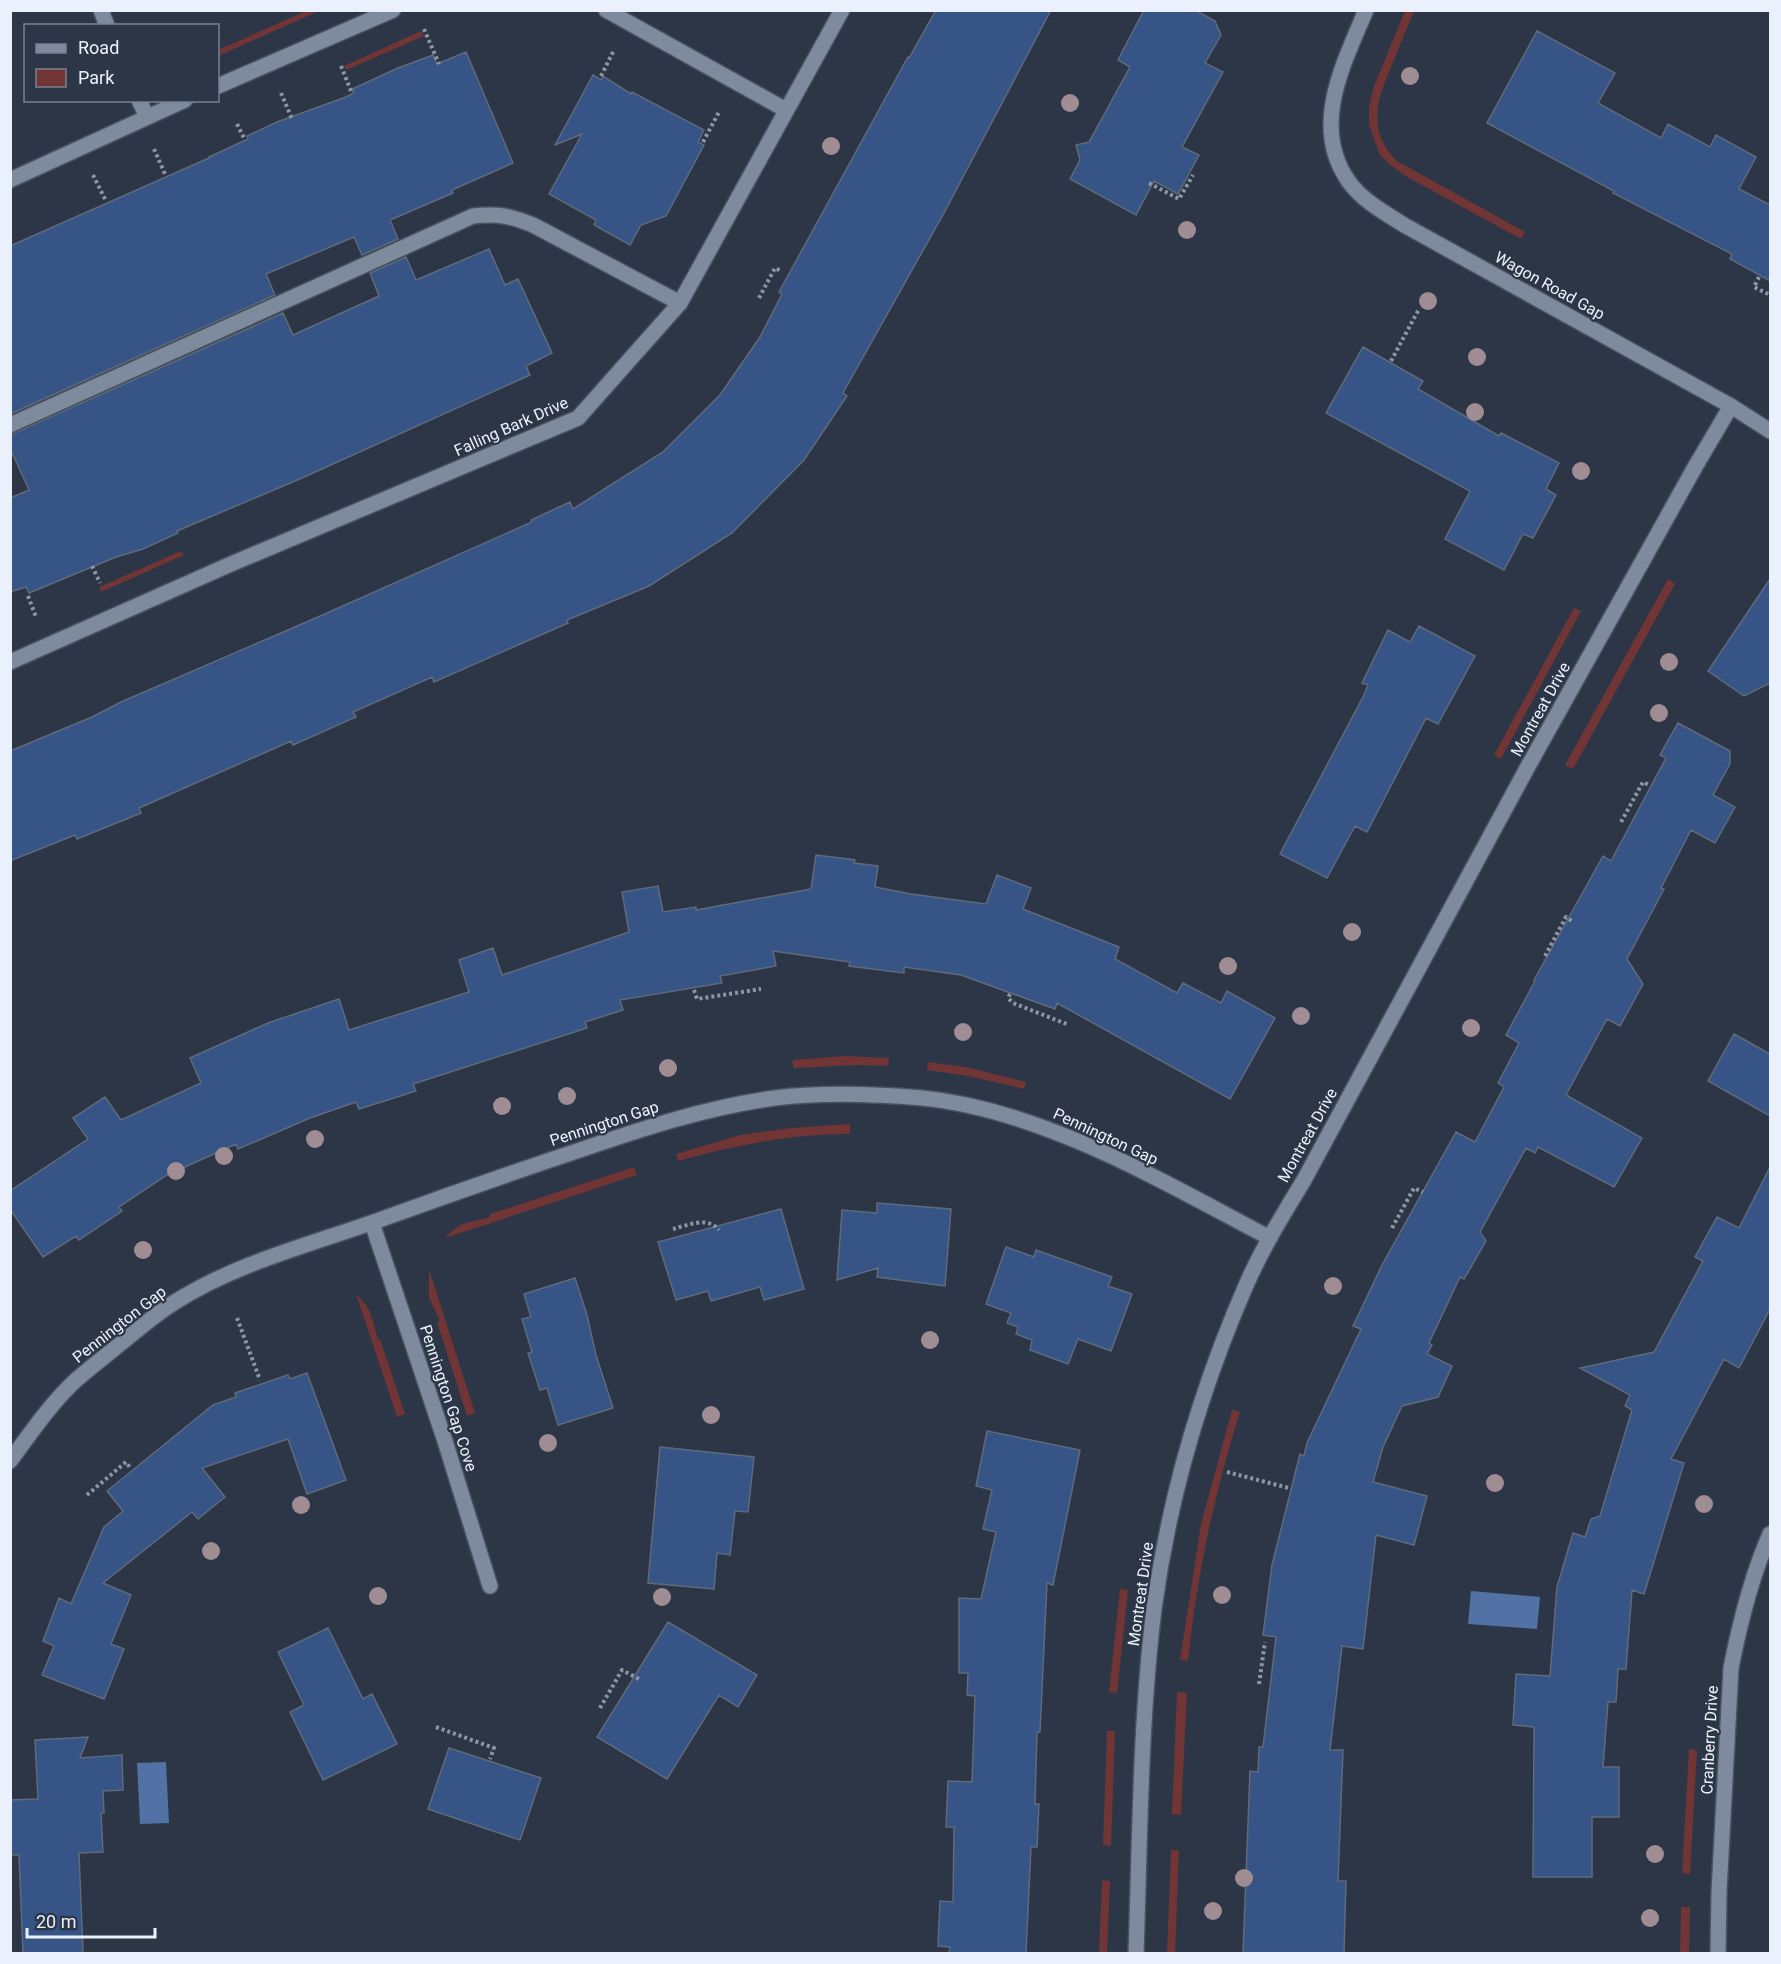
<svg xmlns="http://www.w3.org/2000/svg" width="1781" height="1964" viewBox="0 0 1781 1964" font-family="Roboto,sans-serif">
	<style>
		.green { fill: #713536 }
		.water { fill: #5272a6 }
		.building { fill: #365486; stroke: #5f6a7c; stroke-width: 1.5 }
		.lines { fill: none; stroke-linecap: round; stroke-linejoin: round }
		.lane-casing { stroke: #48515e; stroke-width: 18 }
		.street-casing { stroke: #48515e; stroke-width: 18 }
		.path { stroke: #8e96a4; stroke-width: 4; stroke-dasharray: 3 3; stroke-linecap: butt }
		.lane { stroke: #7e8a9d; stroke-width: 15 }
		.street { stroke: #7e8a9d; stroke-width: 15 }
		.tree { fill: #a08c93 }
		.labels { text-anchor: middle; stroke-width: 4.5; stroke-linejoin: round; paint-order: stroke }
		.street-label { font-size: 16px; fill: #ebf1fc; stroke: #2c3646 }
	</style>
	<rect width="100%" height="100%" fill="#2c3646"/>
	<path class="green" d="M 306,11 L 319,11 L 218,56 L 218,50 Z
		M 1405,11 L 1414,11 C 1407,28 1400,45 1393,62 C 1378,98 1365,129 1397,161 L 1525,232 L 1521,239 L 1407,177 L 1389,164 L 1380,155 L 1369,125 L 1369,107 L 1374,86 Z
		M 421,31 L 424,36 L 346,70 L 344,66 Z
		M 181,551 L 184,555 L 101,592 L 99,587 Z
		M 1668,579 L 1675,584 L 1573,769 L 1565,765 Z
		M 1574,608 L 1581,611 L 1501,759 L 1494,755 Z
		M 846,1056 L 889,1058 L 888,1066 L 859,1065 L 794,1068 L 792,1060 Z
		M 928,1062 L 965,1067 L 1026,1082 L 1024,1089 L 968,1076 L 927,1070 Z
		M 850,1124 L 850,1134 C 791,1134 735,1145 678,1161 L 676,1154 L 740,1135 L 791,1128 Z
		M 634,1167 L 637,1175 L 445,1238 C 461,1220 471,1223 490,1217 L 490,1214 Z
		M 429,1269 L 475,1413 L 467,1416 L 437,1322 L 440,1321 L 429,1298 Z
		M 356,1294 C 373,1309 372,1320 378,1340 L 380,1339 L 405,1414 L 397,1417 Z
		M 1232,1410 L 1240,1412 C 1214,1494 1197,1576 1188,1661 L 1180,1660 L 1201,1524 Z
		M 1120,1589 L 1128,1590 L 1117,1693 L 1109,1692 Z
		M 1177,1692 L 1187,1693 L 1181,1815 L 1172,1814 Z
		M 1107,1731 L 1115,1731 L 1111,1846 L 1103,1845 Z
		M 1689,1749 L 1697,1750 L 1690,1874 L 1682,1873 Z
		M 1171,1850 L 1179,1850 L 1175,1954 L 1167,1953 Z
		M 1102,1880 L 1110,1881 L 1107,1953 L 1099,1953 Z
		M 1681,1907 L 1690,1907 L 1689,1953 L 1680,1953 Z"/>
	<path class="water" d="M 1471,1591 L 1540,1597 L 1537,1629 L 1468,1624 Z
		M 166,1762 L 169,1823 L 140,1824 L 137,1763 Z"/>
	<path class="building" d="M 936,10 L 1051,10 L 944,213 L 843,393 L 847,396 L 804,460 L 732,533 L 649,586 L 567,620 L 568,623 L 434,682 L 432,677 L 353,712 L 356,717 L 293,745 L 291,741 L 139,808 L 141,813 L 77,839 L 75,835 L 10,861 L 10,751 L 92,717 L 121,702 L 318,617 L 532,522 L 531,520 L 570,502 L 573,509 L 663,452 L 720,395 L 760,337 L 782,294 L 779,292 L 908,57 L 909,58 Z
		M 1144,10 L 1195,10 L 1215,21 L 1221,35 L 1205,63 L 1223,72 L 1182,147 L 1199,155 L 1178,194 L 1154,181 L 1136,215 L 1070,179 L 1080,160 L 1076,145 L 1089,142 L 1130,67 L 1118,60 Z
		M 1537,31 L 1615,73 L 1598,103 L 1661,138 L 1668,124 L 1710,147 L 1716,135 L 1756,157 L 1739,189 L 1770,205 L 1770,281 L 1730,259 L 1732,254 L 1613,193 L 1614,191 L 1487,123 Z
		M 466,52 L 513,163 L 452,190 L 453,193 L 390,220 L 398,239 L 362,255 L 354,237 L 266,274 L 275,295 L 10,414 L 10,246 L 209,158 L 209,157 L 248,139 L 247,136 L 277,122 L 346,97 L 354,93 L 352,89 L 398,68 L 433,55 L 437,64 Z
		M 593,75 L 601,80 L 603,76 L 631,94 L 632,92 L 704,130 L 698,142 L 704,145 L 666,216 L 641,225 L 630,245 L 594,225 L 596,220 L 549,194 L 582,134 L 555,145 Z
		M 489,249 L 505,285 L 518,279 L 552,353 L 526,366 L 530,375 L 302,478 L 177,531 L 178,533 L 143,549 L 116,557 L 29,593 L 26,587 L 10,592 L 10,498 L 29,490 L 10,448 L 10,435 L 283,313 L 293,335 L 379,296 L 370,273 L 406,257 L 416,280 Z
		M 1363,347 L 1423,381 L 1418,389 L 1499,436 L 1501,433 L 1559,463 L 1546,489 L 1556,495 L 1533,538 L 1523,534 L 1504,570 L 1445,539 L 1470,491 L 1326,413 Z
		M 1770,579 L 1770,683 L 1744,696 L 1708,671 Z
		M 1419,626 L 1475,656 L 1438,724 L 1426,718 L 1367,832 L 1355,826 L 1327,878 L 1280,854 L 1364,695 L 1368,685 L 1362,683 L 1388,630 L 1410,642 Z
		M 1678,723 L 1730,751 L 1730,764 L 1713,795 L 1735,807 L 1715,843 L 1691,830 L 1661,888 L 1664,889 L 1627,959 L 1643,984 L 1620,1026 L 1607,1019 L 1566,1095 L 1642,1138 L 1614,1187 L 1538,1147 L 1535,1153 L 1526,1148 L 1480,1232 L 1486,1241 L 1464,1279 L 1460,1277 L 1429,1343 L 1432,1345 L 1427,1354 L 1452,1366 L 1438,1397 L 1402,1406 L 1383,1447 L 1373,1482 L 1427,1496 L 1414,1545 L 1376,1535 L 1363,1649 L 1342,1646 L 1330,1750 L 1343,1750 L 1338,1881 L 1346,1881 L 1344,1953 L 1243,1953 L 1250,1771 L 1258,1772 L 1259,1747 L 1263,1747 L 1276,1637 L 1263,1635 L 1272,1565 L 1300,1454 L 1304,1456 L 1307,1443 L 1361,1329 L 1353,1326 L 1382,1265 L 1456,1132 L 1475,1142 L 1504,1087 L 1498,1083 L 1519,1043 L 1506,1035 L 1535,981 L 1534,980 L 1603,856 L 1611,861 L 1666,758 L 1660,755 Z
		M 816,855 L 855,860 L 854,863 L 878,866 L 875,887 L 911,894 L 986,904 L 997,875 L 1031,888 L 1023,909 L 1119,947 L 1115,959 L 1177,993 L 1183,983 L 1221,1003 L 1227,991 L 1275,1018 L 1230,1099 L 1057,1003 L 1055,1009 L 961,975 L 904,967 L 904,973 L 849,966 L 850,962 L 773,951 L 776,966 L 720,976 L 722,983 L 620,1000 L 623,1010 L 585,1022 L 587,1028 L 413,1084 L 416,1091 L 359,1109 L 356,1102 L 310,1118 L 238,1149 L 236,1144 L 167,1175 L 119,1207 L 122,1211 L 79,1240 L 76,1236 L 43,1257 L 10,1209 L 10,1191 L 88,1139 L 73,1118 L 105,1097 L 121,1120 L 201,1083 L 190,1058 L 268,1023 L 339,999 L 349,1030 L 469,992 L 459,960 L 493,948 L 502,975 L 629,932 L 622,892 L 658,886 L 663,912 L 696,907 L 696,910 L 811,889 Z
		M 1734,1034 L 1770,1054 L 1770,1116 L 1708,1081 Z
		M 1770,1167 L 1770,1309 L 1739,1368 L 1724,1359 L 1671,1459 L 1684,1463 L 1644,1594 L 1632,1590 L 1626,1669 L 1618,1669 L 1616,1702 L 1608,1702 L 1603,1767 L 1619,1767 L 1619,1817 L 1592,1817 L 1592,1877 L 1533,1877 L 1534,1727 L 1513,1725 L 1516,1674 L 1550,1676 L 1557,1587 L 1573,1533 L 1585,1537 L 1591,1519 L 1600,1516 L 1632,1410 L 1625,1406 L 1630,1395 L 1580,1368 L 1654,1352 L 1703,1261 L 1695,1257 L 1717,1217 L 1739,1228 Z
		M 877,1203 L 951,1209 L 945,1286 L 877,1277 L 878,1268 L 837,1280 L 842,1210 L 877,1213 Z
		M 781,1209 L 804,1289 L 764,1300 L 760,1287 L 711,1301 L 708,1291 L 676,1300 L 658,1242 Z
		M 1006,1247 L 1034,1257 L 1036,1250 L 1112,1277 L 1108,1286 L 1132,1294 L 1111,1351 L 1078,1339 L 1068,1364 L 1030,1350 L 1032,1340 L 1016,1334 L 1018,1327 L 1007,1323 L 1011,1313 L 986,1304 Z
		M 575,1278 L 587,1315 L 596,1355 L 613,1408 L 558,1425 L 547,1388 L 540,1390 L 528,1353 L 532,1352 L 522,1319 L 531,1317 L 524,1294 Z
		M 307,1373 L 346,1480 L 307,1494 L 288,1439 L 202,1468 L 225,1497 L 198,1519 L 192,1512 L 103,1583 L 131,1595 L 111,1644 L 124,1649 L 104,1699 L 42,1675 L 54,1646 L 43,1641 L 59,1598 L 71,1604 L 104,1527 L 123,1511 L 107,1491 L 213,1405 L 236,1397 L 235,1393 L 288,1375 L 290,1379 Z
		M 987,1431 L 1080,1450 L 1053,1585 L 1047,1583 L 1040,1732 L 1037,1732 L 1035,1804 L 1039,1804 L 1037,1847 L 1031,1847 L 1026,1953 L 949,1953 L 950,1947 L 938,1946 L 940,1901 L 953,1902 L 954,1827 L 946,1827 L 948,1781 L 972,1782 L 975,1696 L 967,1695 L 968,1673 L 959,1673 L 959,1598 L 981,1599 L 996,1532 L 983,1529 L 992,1490 L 976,1486 Z
		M 660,1447 L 754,1457 L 748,1512 L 735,1511 L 730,1555 L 717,1553 L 714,1589 L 648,1583 Z
		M 668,1622 L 757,1675 L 738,1707 L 719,1695 L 667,1779 L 597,1737 Z
		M 328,1628 L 363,1699 L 372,1694 L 397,1744 L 323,1780 L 290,1712 L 304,1705 L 278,1652 Z
		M 88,1737 L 80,1758 L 122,1755 L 123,1790 L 103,1791 L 104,1813 L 101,1813 L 103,1852 L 79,1853 L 83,1953 L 23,1953 L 19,1855 L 10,1855 L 10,1800 L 38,1799 L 35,1740 Z
		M 449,1748 L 541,1778 L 520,1840 L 428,1809 Z"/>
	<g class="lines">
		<defs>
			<path id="lane" d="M 10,425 L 473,216 C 497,213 511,216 533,225 L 680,303"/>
			<path id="street" d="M 101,10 L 107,26
				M 606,10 L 786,110
				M 1366,10 C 1343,65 1310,127 1349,182 C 1363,201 1385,213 1404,225 L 1731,406 L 1770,431
				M 218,86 L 393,10
				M 139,100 L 147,117
				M 10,180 L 185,100
				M 10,662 L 231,564 L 578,418 L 680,303 L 842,10
				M 372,1223 L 445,1441 L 490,1586
				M 10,1461 C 30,1434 51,1403 76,1380 C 92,1366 109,1353 125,1340 C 141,1327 157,1313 175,1302 C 238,1262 313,1244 382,1219 C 448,1195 514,1172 580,1150 C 644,1128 708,1107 775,1098 C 823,1092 874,1094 922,1098 C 1043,1110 1163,1182 1270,1238
				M 1136,1954 C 1140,1839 1140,1723 1154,1609 C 1169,1497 1202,1386 1247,1283 C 1263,1247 1284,1213 1304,1180 L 1526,770 L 1695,467 L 1731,406
				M 1718,1954 L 1719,1892 L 1731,1668 C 1740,1622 1751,1577 1770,1534"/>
		</defs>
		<use href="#lane" class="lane-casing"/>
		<use href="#street" class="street-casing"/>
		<path class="path" d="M 424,29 L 439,64
			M 341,66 L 351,91
			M 601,76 L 614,50
			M 281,93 L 292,119
			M 237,124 L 245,140
			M 703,142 L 719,112
			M 154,149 L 165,174
			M 93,175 L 106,201
			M 1149,183 L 1179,199 L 1193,175
			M 1759,277 L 1754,287 L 1770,295
			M 759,298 L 775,268 L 781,271
			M 1391,361 L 1419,309
			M 92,566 L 100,583
			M 28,596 L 36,617
			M 1621,822 L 1643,782 L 1649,785
			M 1545,956 L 1566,917 L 1573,922
			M 694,990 L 697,999 L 761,989
			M 1010,994 L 1008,998 L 1013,1003 L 1069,1025
			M 1392,1228 L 1414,1188 L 1423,1192
			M 673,1229 C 688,1225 708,1216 719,1230
			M 237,1318 L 260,1380
			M 1227,1472 L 1289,1488
			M 87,1495 L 126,1462 L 131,1469
			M 1259,1684 L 1265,1642
			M 600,1708 L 622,1670 L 639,1679
			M 436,1727 L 494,1748 L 490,1759"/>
		<use href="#lane" class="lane"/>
		<use href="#street" class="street"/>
	</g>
	<g class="tree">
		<circle cx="1410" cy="76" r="9"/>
		<circle cx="1070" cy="103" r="9"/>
		<circle cx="831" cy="146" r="9"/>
		<circle cx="1187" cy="230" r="9"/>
		<circle cx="1428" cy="301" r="9"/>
		<circle cx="1477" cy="357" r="9"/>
		<circle cx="1475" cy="412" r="9"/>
		<circle cx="1581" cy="471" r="9"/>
		<circle cx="1669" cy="662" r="9"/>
		<circle cx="1659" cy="713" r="9"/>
		<circle cx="1352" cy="932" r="9"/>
		<circle cx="1228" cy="966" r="9"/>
		<circle cx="1301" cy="1016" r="9"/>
		<circle cx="1471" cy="1028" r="9"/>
		<circle cx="963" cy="1032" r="9"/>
		<circle cx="668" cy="1068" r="9"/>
		<circle cx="567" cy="1096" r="9"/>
		<circle cx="502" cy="1106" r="9"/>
		<circle cx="315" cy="1139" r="9"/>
		<circle cx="224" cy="1156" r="9"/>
		<circle cx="176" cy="1171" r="9"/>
		<circle cx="143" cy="1250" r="9"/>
		<circle cx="1333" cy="1286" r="9"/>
		<circle cx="930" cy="1340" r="9"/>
		<circle cx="711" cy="1415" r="9"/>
		<circle cx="548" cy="1443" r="9"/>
		<circle cx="1495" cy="1483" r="9"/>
		<circle cx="1704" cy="1504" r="9"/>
		<circle cx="301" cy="1505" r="9"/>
		<circle cx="211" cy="1551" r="9"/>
		<circle cx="1222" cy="1595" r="9"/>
		<circle cx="378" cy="1596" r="9"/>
		<circle cx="662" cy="1597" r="9"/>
		<circle cx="1655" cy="1854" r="9"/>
		<circle cx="1244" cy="1878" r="9"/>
		<circle cx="1213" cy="1911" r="9"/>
		<circle cx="1650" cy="1918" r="9"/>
	</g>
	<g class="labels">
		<g class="street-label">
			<text transform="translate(1550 285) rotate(29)" y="6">Wagon Road Gap</text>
			<text transform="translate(511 426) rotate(-24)" y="6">Falling Bark Drive</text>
			<text transform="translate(1540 709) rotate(-61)" y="6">Montreat Drive</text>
			<text transform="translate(604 1123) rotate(-18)" y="6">Pennington Gap</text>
			<text transform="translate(1307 1135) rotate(-61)" y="6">Montreat Drive</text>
			<text transform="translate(1106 1136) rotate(25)" y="6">Pennington Gap</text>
			<text transform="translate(119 1324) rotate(-38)" y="6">Pennington Gap</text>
			<text transform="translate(449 1398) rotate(72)" y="6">Pennington Gap Cove</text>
			<text transform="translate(1140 1594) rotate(-82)" y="6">Montreat Drive</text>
			<text transform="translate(1709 1740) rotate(-87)" y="6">Cranberry Drive</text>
		</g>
	</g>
	<rect width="1781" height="1964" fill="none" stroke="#ebf1fc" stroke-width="24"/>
	<rect x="24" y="24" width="195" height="78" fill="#2c3646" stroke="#78818f" stroke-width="1.5"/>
	<rect x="36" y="44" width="30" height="9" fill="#7e8a9d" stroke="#78818f" stroke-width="1.5"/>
	<text x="78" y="54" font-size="18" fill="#ebf1fc">Road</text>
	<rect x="36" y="69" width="30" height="18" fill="#713536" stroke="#78818f" stroke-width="1.5"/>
	<text x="78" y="84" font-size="18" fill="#ebf1fc">Park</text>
	<path d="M27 1928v9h128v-9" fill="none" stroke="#ebf1fc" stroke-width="3"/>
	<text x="36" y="1928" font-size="18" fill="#ebf1fc" stroke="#2c3646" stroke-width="4.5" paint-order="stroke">20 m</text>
</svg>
